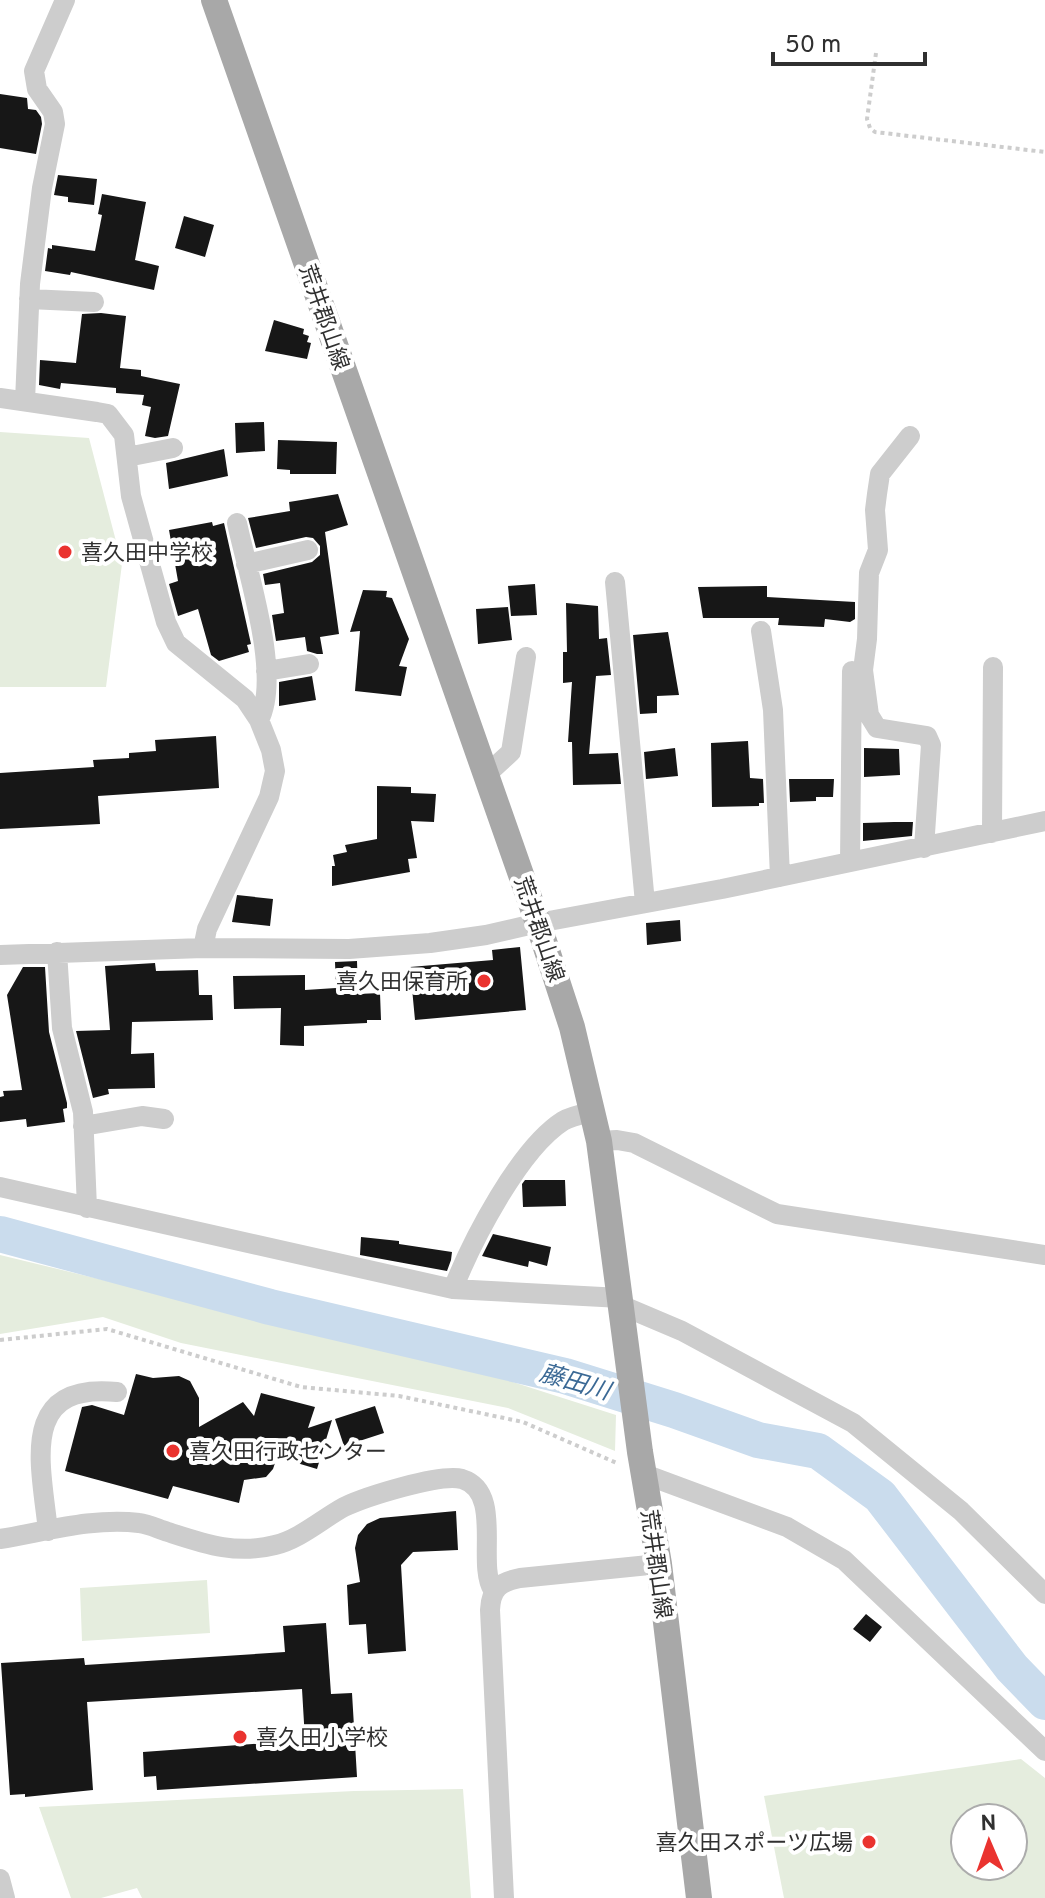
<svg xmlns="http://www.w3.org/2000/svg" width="1045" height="1898" viewBox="0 0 1045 1898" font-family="Overpass,'Noto Sans JP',sans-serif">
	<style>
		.green { fill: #e5edde; fill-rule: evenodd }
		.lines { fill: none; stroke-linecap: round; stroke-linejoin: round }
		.river { stroke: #cadced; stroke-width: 36 }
		.building { fill: #171717 }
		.path { stroke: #cdcdcd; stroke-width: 4; stroke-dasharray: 4 4; stroke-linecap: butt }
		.minor { stroke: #cdcdcd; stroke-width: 20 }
		.major { stroke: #a8a8a8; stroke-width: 26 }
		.poi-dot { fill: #ea332f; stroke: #fff; stroke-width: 3 }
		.labels { text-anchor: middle; stroke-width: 8; stroke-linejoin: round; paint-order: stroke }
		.street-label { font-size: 22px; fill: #303030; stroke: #fff }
		.poi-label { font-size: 22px; fill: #303030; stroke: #fff; text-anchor: start }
		.water-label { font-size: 24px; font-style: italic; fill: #3b6995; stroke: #fff }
	</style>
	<rect width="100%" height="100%" fill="#fff"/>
	<path class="green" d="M 0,432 L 89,438 L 122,564 L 106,687 L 0,687 Z
		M 0,1255 L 475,1370 L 616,1415 L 615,1451 L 508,1408 L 181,1343 L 103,1317 L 0,1334 Z
		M 207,1580 L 210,1633 L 82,1641 L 80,1588 Z
		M 1021,1759 L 1045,1778 L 1045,1898 L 784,1898 L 764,1796 ZM 965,1818 L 1013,1818 L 1013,1866 L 965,1866 Z
		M 463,1789 L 471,1898 L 142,1898 L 137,1888 L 101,1898 L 71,1898 L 39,1807 L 354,1791 Z"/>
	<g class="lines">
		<path class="river" d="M 0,1234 L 270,1307 L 565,1376 L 674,1410 L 758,1440 L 818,1451 L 880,1496 L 1012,1668 L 1045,1702"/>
	</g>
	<path class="building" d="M 0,94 L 27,98 L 28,109 L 36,110 L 41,117 L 42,124 L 36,154 L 0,148 Z
		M 58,175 L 97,179 L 94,205 L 68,202 L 68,197 L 54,195 Z
		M 102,194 L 146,202 L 135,260 L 159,266 L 154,290 L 71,272 L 70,275 L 45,271 L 48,248 L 52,249 L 52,245 L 95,251 L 102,215 L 98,214 Z
		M 184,216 L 214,225 L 205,257 L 175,248 Z
		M 101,313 L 126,316 L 120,368 L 141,370 L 141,376 L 180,384 L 168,436 L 155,438 L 145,436 L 151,407 L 142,405 L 144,395 L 116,393 L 116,388 L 61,383 L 60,389 L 39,385 L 40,360 L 76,363 L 82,314 Z
		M 274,320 L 304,329 L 303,334 L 309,336 L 307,342 L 311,343 L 307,359 L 265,351 Z
		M 264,422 L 265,451 L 236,453 L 235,423 Z
		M 278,440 L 337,442 L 336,474 L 290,474 L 290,470 L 277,469 Z
		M 224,449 L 228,476 L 169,489 L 166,463 Z
		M 338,494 L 348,525 L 325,532 L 339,634 L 320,637 L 323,654 L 317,654 L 307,651 L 305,637 L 276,641 L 272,615 L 284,613 L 280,583 L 265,585 L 263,574 L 312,562 L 320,555 L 320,546 L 313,538 L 306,537 L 256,548 L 248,518 L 290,511 L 289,502 Z
		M 212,522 L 213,526 L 224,523 L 251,644 L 247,645 L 249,652 L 219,661 L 211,655 L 198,609 L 178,616 L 169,584 L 178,581 L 169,530 Z
		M 535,584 L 537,615 L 511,616 L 508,586 Z
		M 767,586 L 767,597 L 855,602 L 855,619 L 850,622 L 825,619 L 824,627 L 778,625 L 779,618 L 703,618 L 698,587 Z
		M 363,590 L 387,591 L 386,597 L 392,598 L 409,639 L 399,666 L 407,667 L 401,696 L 355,691 L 360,631 L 350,632 Z
		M 566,603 L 598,606 L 599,639 L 607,638 L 611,675 L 596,676 L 589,754 L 618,753 L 621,784 L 573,785 L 572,742 L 568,742 L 572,682 L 563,683 L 563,652 L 567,652 Z
		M 508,607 L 512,640 L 478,644 L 476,609 Z
		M 668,632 L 679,695 L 657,696 L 657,713 L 640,714 L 633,635 Z
		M 312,676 L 316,700 L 279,706 L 279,682 Z
		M 216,736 L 219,788 L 98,796 L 100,824 L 0,829 L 0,773 L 94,767 L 93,760 L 129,758 L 129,753 L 156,751 L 155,740 Z
		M 748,741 L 750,778 L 763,779 L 764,803 L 759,803 L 759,806 L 712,807 L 711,743 Z
		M 675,748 L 678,776 L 646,779 L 644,752 Z
		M 864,748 L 899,749 L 900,775 L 864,777 Z
		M 789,779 L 834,779 L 833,797 L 816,797 L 816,801 L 790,802 Z
		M 377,786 L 411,787 L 411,793 L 436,794 L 434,822 L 411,821 L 417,858 L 408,859 L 410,872 L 332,886 L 332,866 L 335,866 L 333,855 L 347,852 L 345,845 L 377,839 Z
		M 894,822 L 913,822 L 912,836 L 863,841 L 863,823 Z
		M 237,895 L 273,899 L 270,926 L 232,922 Z
		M 680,920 L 681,941 L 647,945 L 646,923 Z
		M 520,947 L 526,1010 L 415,1020 L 410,967 L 493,960 L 492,950 Z
		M 357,961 L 358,994 L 380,993 L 381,1020 L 367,1020 L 367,1023 L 304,1026 L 304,1046 L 280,1045 L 281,1008 L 234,1009 L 233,976 L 305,975 L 305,990 L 336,988 L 335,962 Z
		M 155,963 L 156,971 L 198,970 L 199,995 L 212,995 L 213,1020 L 132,1022 L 131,1054 L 154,1053 L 155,1088 L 108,1089 L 109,1094 L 93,1098 L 76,1031 L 110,1030 L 105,966 Z
		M 23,967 L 45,967 L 49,1032 L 67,1103 L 67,1108 L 63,1109 L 65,1122 L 27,1127 L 26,1119 L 0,1122 L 0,1097 L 4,1096 L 3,1091 L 22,1090 L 7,995 Z
		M 525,1180 L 565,1180 L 566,1206 L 523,1207 L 522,1184 Z
		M 493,1234 L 551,1247 L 547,1266 L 529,1261 L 528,1267 L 482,1256 Z
		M 361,1237 L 399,1241 L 399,1244 L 452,1252 L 451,1260 L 447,1271 L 360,1255 Z
		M 136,1374 L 153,1378 L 179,1376 L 190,1381 L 199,1398 L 199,1427 L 243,1402 L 254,1416 L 261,1393 L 315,1407 L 308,1428 L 332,1420 L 317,1469 L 277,1457 L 273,1469 L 266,1477 L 244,1480 L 239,1503 L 173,1486 L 168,1499 L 65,1471 L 82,1407 L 92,1405 L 124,1415 Z
		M 375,1406 L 384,1433 L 344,1446 L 335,1419 Z
		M 456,1511 L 458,1550 L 413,1552 L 401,1565 L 406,1651 L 368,1654 L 366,1624 L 349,1625 L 347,1585 L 360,1582 L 355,1548 L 358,1535 L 367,1524 L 380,1518 Z
		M 866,1614 L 882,1627 L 870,1642 L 853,1629 Z
		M 326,1623 L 331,1694 L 352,1693 L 357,1777 L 157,1790 L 156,1776 L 144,1777 L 143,1752 L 305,1740 L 302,1689 L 87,1702 L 93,1790 L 25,1797 L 25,1794 L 10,1795 L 1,1663 L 84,1658 L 85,1665 L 285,1652 L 283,1626 Z"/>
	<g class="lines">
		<path class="path" d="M 876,53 L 867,119 L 870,128 L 875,132 L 1045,152
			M 0,1340 L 107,1329 L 301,1387 L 399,1396 L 523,1422 L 619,1464"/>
		<path class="minor" d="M 29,299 L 94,302
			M 0,398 L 97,412 L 108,414 L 124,435 L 131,496 L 166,622 L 176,643 L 245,699 L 259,720 L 271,750 L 275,771 L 269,797 L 207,929 L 203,948
			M 25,401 L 30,284 L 42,188 L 55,124 L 53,112 L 37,89 L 34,71 L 65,0
			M 910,436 L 880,474 L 877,494 L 875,510 L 878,550 L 869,573 L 867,639 L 863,670 L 869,715 L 877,728 L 927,736 L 931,745 L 924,848
			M 127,457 L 173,448
			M 237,523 C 247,571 282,676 259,720
			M 246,564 L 308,550
			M 615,582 L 645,903
			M 761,631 L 773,710 L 780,877
			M 266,671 L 309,664
			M 486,775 L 511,752 L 526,657
			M 992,833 L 993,667
			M 850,862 L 852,671
			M 57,952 L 62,1028 L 83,1112 L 87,1208
			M 0,955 L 203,948 L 349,949 L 430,943 L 486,935 L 538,923 L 722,889 L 1045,821
			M 83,1126 L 142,1116 L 164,1119
			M 599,1141 L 617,1140 L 634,1143 L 777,1214 L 1045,1255
			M 0,1187 L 453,1289 L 621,1298
			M 453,1289 C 472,1241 519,1149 563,1121 C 571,1116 583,1114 592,1112
			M 623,1306 L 682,1331 L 853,1423 L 961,1511 L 1045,1594
			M 644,1474 L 787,1527 L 844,1560 L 1045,1751
			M 48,1531 C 41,1464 18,1382 117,1392
			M 0,1539 C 44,1532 94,1517 139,1523 C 149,1524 158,1529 168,1532 C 205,1544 236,1555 275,1545 C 300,1539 322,1519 344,1507 C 365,1497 440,1473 462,1479 C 504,1492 476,1563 493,1590
			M 0,1879 L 5,1898
			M 504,1898 L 490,1610 C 491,1588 500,1582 520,1578 L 659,1564"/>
		<path class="major" d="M 214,0 L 538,923 L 572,1027 L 599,1141 L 640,1452 L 659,1564 L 699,1898"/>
	</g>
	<g class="poi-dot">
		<circle cx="65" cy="552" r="8"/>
		<circle cx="484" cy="981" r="8"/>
		<circle cx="173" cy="1451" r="8"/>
		<circle cx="240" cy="1737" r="8"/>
		<circle cx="869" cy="1842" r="8"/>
	</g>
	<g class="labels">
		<g class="street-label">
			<text transform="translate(325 317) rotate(71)" y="8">荒井郡山線</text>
			<text transform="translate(540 929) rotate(71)" y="8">荒井郡山線</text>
			<text transform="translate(657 1564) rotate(82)" y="8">荒井郡山線</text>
		</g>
		<g class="poi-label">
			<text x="81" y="560">喜久田中学校</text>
			<text x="468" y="989" text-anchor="end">喜久田保育所</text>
			<text x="189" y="1459">喜久田行政センター</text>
			<text x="256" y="1745">喜久田小学校</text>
			<text x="853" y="1850" text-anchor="end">喜久田スポーツ広場</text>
		</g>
		<g class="water-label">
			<text transform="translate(575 1382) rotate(16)" y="8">藤田川</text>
		</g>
	</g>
	<g transform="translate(989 1842) rotate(358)"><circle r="38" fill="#ffffff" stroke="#acacac" stroke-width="2"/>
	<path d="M0-6L14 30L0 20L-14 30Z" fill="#ea332f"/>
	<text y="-12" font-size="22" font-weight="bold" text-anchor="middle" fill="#303030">N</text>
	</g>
	<path d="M773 52v12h152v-12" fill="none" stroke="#303030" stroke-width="4"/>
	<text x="785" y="52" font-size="24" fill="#303030" stroke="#ffffff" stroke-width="6" paint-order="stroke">50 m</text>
</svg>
